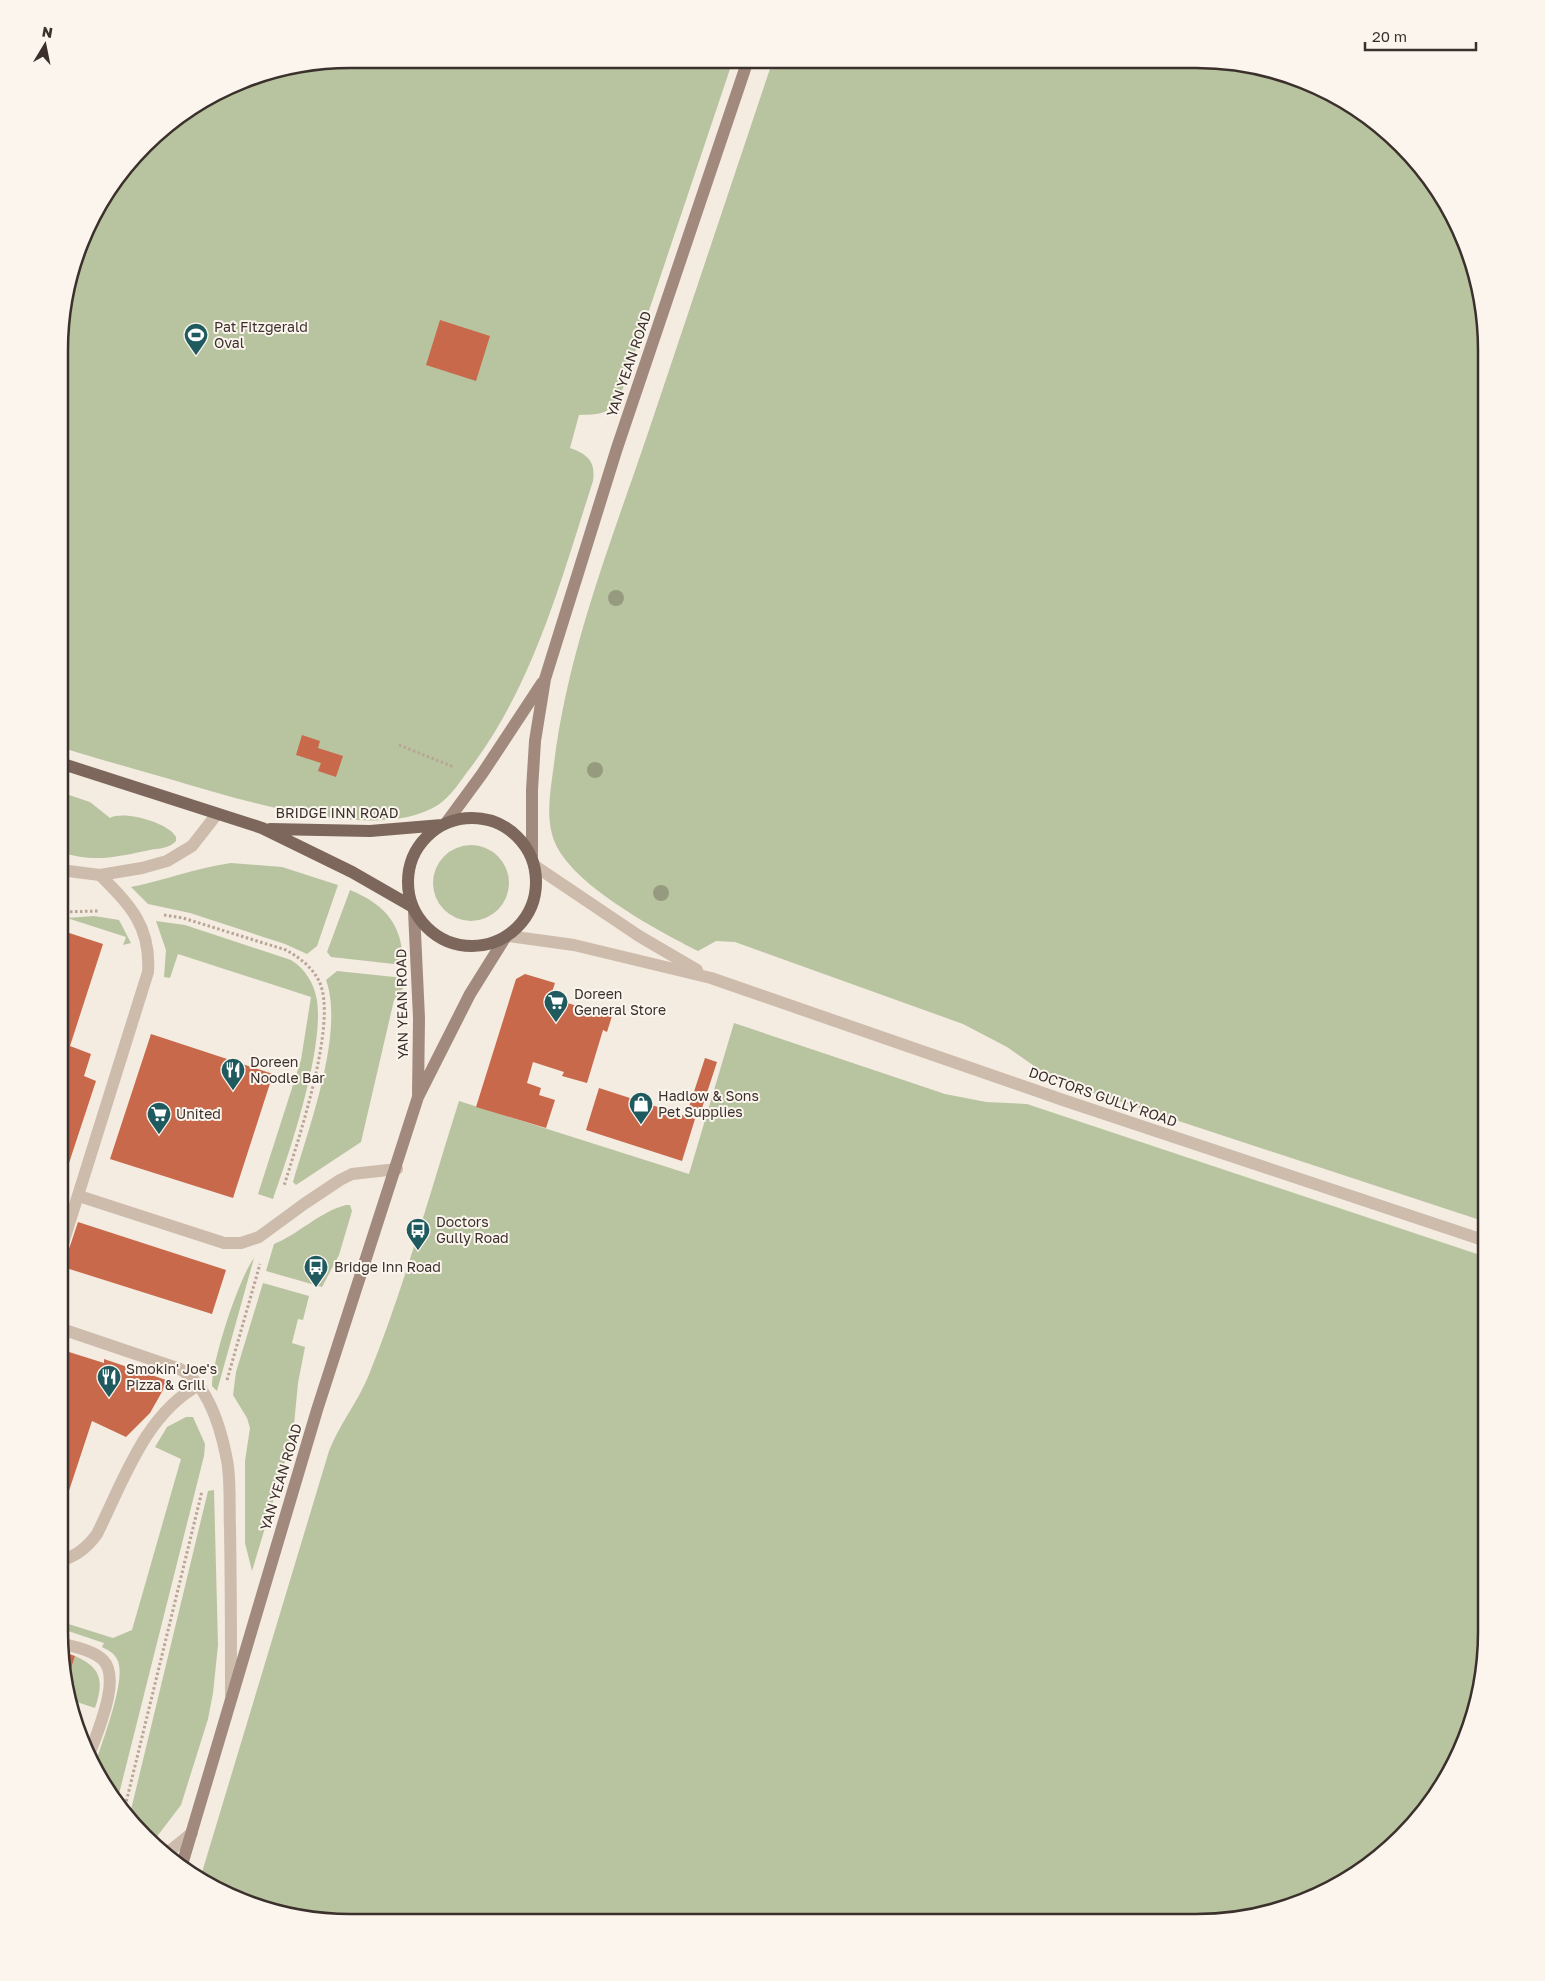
<svg xmlns="http://www.w3.org/2000/svg" width="1545" height="1981" viewBox="0 0 1545 1981" font-family="'Golos Text',sans-serif">
	<style>
		.green { fill: #b8c4a0 }
		.building { fill: #c8694b }
		.lines { fill: none; stroke-linecap: round; stroke-linejoin: round }
		.path { stroke: #b9a596; stroke-width: 3; stroke-dasharray: 2.5 2.5; stroke-linecap: butt }
		.service { stroke: #cdbbac; stroke-width: 12 }
		.minor { stroke: #cdbbac; stroke-width: 12 }
		.tertiary { stroke: #cdbbac; stroke-width: 12 }
		.secondary { stroke: #a18a7d; stroke-width: 12 }
		.primary { stroke: #7d675c; stroke-width: 12 }
		.tree { fill: #969b7f }
		.labels { text-anchor: middle; stroke-width: 4; stroke-linejoin: round; paint-order: stroke }
		.poi-label { font-size: 14px; fill: #3b302b; stroke: #fbf5ee; text-anchor: start }
		.street-label { font-size: 14px; fill: #3b302b; stroke: #fbf5ee }
		.rim { fill: none; stroke: #3b302b; stroke-width: 2.5 }
	</style>
	<rect width="100%" height="100%" fill="#f4ebe1"/>
	<path class="green" d="M 349,59 L 733,60 L 622,391 C 609,415 604,414 579,415 L 570,448 C 587,454 596,461 593,481 C 561,580 533,687 468,771 C 459,783 451,796 438,805 C 377,844 238,799 173,780 C 135,769 98,759 60,747 L 61,311 L 98,204 L 158,131 L 256,74 Z
		M 773,60 L 1234,61 L 1306,81 L 1357,108 L 1414,158 L 1447,204 L 1476,274 L 1486,349 L 1486,1222 L 1054,1080 L 1007,1047 L 963,1024 L 735,942 L 716,941 L 698,951 C 657,930 563,881 552,834 C 546,812 551,787 554,764 C 568,648 613,537 650,427 C 691,305 732,182 773,60 Z
		M 60,792 L 90,802 L 110,818 C 124,810 169,823 176,837 L 176,841 C 169,849 159,848 150,850 C 116,857 95,863 60,852 Z
		M433 883a38 38 0 1 1 76 0a38 38 0 1 1-76 0Z
		M 231,863 L 282,867 L 338,885 L 317,946 L 307,954 L 285,944 L 190,913 L 148,904 L 131,887 C 166,880 195,868 231,863 Z
		M 350,890 C 386,905 403,925 403,965 L 331,957 L 327,952 Z
		M 94,916 L 119,920 L 131,943 L 123,945 L 126,937 L 67,918 Z
		M 156,921 L 185,925 L 291,960 C 305,968 315,985 317,1001 C 324,1049 290,1152 273,1199 L 258,1194 L 301,1060 L 311,997 L 178,954 L 170,978 L 164,977 L 166,950 Z
		M 337,971 L 404,978 L 404,987 L 394,1000 L 361,1142 L 296,1185 L 293,1182 C 308,1130 345,1032 326,980 Z
		M 734,1023 L 945,1094 L 986,1102 L 1027,1104 L 1486,1257 L 1486,1650 L 1471,1725 L 1447,1777 L 1401,1837 L 1341,1883 L 1271,1912 L 1214,1922 L 330,1922 L 256,1907 L 200,1879 L 329,1451 C 339,1425 357,1403 368,1377 C 404,1288 430,1193 459,1101 L 689,1174 Z
		M 346,1205 L 350,1205 L 352,1211 L 339,1255 L 322,1287 L 266,1271 L 274,1244 C 299,1234 319,1212 346,1205 Z
		M 254,1258 L 217,1391 L 212,1386 C 212,1360 239,1278 254,1258 Z
		M 263,1283 L 309,1296 L 303,1320 L 298,1319 L 292,1343 L 305,1347 L 298,1383 L 293,1435 L 252,1571 L 245,1543 L 245,1461 L 250,1428 L 247,1418 L 233,1395 L 236,1372 Z
		M 186,1417 L 193,1417 L 205,1444 L 204,1456 L 117,1802 L 98,1777 L 94,1767 C 101,1744 128,1678 117,1659 C 114,1653 108,1650 102,1647 L 104,1643 L 59,1628 L 59,1621 L 113,1638 L 132,1630 L 181,1459 L 155,1447 L 167,1427 Z
		M 214,1490 L 218,1645 L 213,1693 L 208,1719 L 181,1805 L 152,1843 L 129,1818 L 208,1491 Z
		M 75,1656 C 102,1668 104,1681 95,1708 L 68,1699 L 66,1685 Z"/>
	<path class="building" d="M 440,320 L 490,336 L 476,381 L 426,365 Z
		M 302,735 L 320,741 L 318,748 L 343,756 L 336,777 L 318,771 L 321,763 L 296,755 Z
		M 60,930 L 103,944 L 70,1046 L 91,1054 L 84,1076 L 96,1081 L 68,1166 L 60,1164 Z
		M 525,974 L 555,983 L 550,998 L 612,1016 L 607,1032 L 603,1030 L 587,1083 L 562,1076 L 564,1072 L 533,1062 L 527,1083 L 541,1088 L 539,1095 L 555,1100 L 546,1128 L 476,1107 L 516,979 Z
		M 151,1034 L 273,1074 L 233,1198 L 110,1159 Z
		M 705,1058 L 717,1062 L 701,1111 L 689,1107 Z
		M 599,1088 L 695,1119 L 682,1161 L 586,1130 Z
		M 78,1222 L 226,1270 L 212,1314 L 63,1267 Z
		M 69,1352 L 104,1363 L 104,1359 L 166,1380 L 163,1390 L 150,1413 L 126,1437 L 92,1421 L 59,1521 L 59,1383 Z
		M 61,1651 L 75,1656 L 66,1685 L 62,1653 Z"/>
	<g class="lines">
		<path class="path" d="M 399,745 L 454,767
			M 60,912 L 98,911
			M 164,915 L 183,918 L 286,950 C 300,958 312,967 319,981 C 339,1021 297,1143 284,1186
			M 227,1380 L 260,1264
			M 124,1811 L 202,1491"/>
		<path class="service" d="M 79,1196 L 224,1243 L 241,1243 L 259,1237 L 304,1204 L 340,1180 L 352,1174 L 397,1169
			M 59,1256 L 148,972 C 151,927 131,906 100,875
			M 59,1328 L 180,1369 C 209,1385 221,1429 227,1460 C 231,1482 229,1506 230,1529 C 231,1584 231,1640 231,1695
			M 59,1561 C 76,1557 87,1548 97,1534 C 123,1482 145,1414 199,1385
			M 60,1643 C 74,1647 93,1650 103,1660 C 122,1679 96,1734 89,1756"/>
		<path class="minor" d="M 60,870 L 100,875 L 142,868 L 167,861 L 192,846 L 217,814
			M 165,1855 L 192,1833"/>
		<path class="tertiary" d="M 535,866 L 639,936 L 697,970
			M 508,936 L 574,945 L 711,978 L 1063,1100 L 1486,1241"/>
		<path class="secondary" d="M 446,823 L 482,774 L 542,683
			M 532,856 L 532,790 L 535,741 L 545,679 L 617,448 L 748,60
			M 414,911 L 419,1018 L 418,1095
			M 181,1868 L 317,1410 L 418,1097 L 470,994 L 505,938"/>
		<path class="primary" d="M 60,763 L 262,828 L 352,872 L 413,907
			M408 882a64 64 0 1 1 128 0a64 64 0 1 1-128 0Z
			M 270,829 L 370,831 L 442,825"/>
	</g>
	<g class="tree">
		<circle cx="616" cy="598" r="8"/>
		<circle cx="595" cy="770" r="8"/>
		<circle cx="661" cy="893" r="8"/>
	</g>
	<defs>
		<symbol id="stadium-pin" viewBox="-11 -11 22 30"><path d="M0 17L-7.5 6A9.5 9.5 0 1 1 7.5 6Z" fill="#1f5a5e" stroke="#fbf5ee"/><path d="M0-5a6.5 5 0 1 0 0 10a6.5 5 0 1 0 0-10ZM-3.5-1.8h7v3.6h-7Z" fill="#fff"/></symbol>
		<symbol id="supermarket-pin" viewBox="-11 -11 22 30"><path d="M0 17L-7.5 6A9.5 9.5 0 1 1 7.5 6Z" fill="#1f5a5e" stroke="#fbf5ee"/><path d="M-6-5.5h2.5l.6 2H6L4.5 2H-2.5L-4.4-4H-6ZM-1.5 3.2a1.3 1.3 0 1 0 .1 0ZM3 3.2a1.3 1.3 0 1 0 .1 0Z" fill="#fff"/></symbol>
		<symbol id="restaurant-pin" viewBox="-11 -11 22 30"><path d="M0 17L-7.5 6A9.5 9.5 0 1 1 7.5 6Z" fill="#1f5a5e" stroke="#fbf5ee"/><path d="M-5-6h1v4h1v-4h1v4h1v-4h1v5L-1.5 .5V6h-2V.5L-5-1ZM5-6V6H3V1.5H1.5Q1.5-4 5-6Z" fill="#fff"/></symbol>
		<symbol id="shop-pin" viewBox="-11 -11 22 30"><path d="M0 17L-7.5 6A9.5 9.5 0 1 1 7.5 6Z" fill="#1f5a5e" stroke="#fbf5ee"/><path d="M-5-2.5h2.3a2.7 3.5 0 0 1 5.4 0H5L5.5 6h-11ZM-1.5-2.5h3a1.5 2.3 0 0 0-3 0Z" fill="#fff"/></symbol>
		<symbol id="bus-pin" viewBox="-11 -11 22 30"><path d="M0 17L-7.5 6A9.5 9.5 0 1 1 7.5 6Z" fill="#1f5a5e" stroke="#fbf5ee"/><path d="M-5-6H5V4H4V6H2V4H-2V6H-4V4H-5ZM-3.5-4V0h7V-4ZM-3.5 1.2v1.5H-2V1.2ZM2 1.2v1.5H3.5V1.2Z" fill="#fff"/></symbol>
	</defs>
	<g fill-rule="evenodd">
		<use href="#stadium-pin" x="182" y="321" width="28" height="38"/>
		<use href="#supermarket-pin" x="542" y="988" width="28" height="38"/>
		<use href="#restaurant-pin" x="219" y="1056" width="28" height="38"/>
		<use href="#shop-pin" x="627" y="1090" width="28" height="38"/>
		<use href="#supermarket-pin" x="145" y="1100" width="28" height="38"/>
		<use href="#bus-pin" x="404" y="1216" width="28" height="38"/>
		<use href="#bus-pin" x="302" y="1253" width="28" height="38"/>
		<use href="#restaurant-pin" x="95" y="1363" width="28" height="38"/>
	</g>
	<g class="labels">
		<g class="poi-label">
			<text x="214" y="332">Pat Fitzgerald<tspan x="214" dy="16">Oval</tspan></text>
			<text x="574" y="999">Doreen<tspan x="574" dy="16">General Store</tspan></text>
			<text x="250" y="1067">Doreen<tspan x="250" dy="16">Noodle Bar</tspan></text>
			<text x="658" y="1101">Hadlow &amp; Sons<tspan x="658" dy="16">Pet Supplies</tspan></text>
			<text x="176" y="1119">United</text>
			<text x="436" y="1227">Doctors<tspan x="436" dy="16">Gully Road</tspan></text>
			<text x="334" y="1272">Bridge Inn Road</text>
			<text x="126" y="1374">Smokin' Joe's<tspan x="126" dy="16">Pizza &amp; Grill</tspan></text>
		</g>
		<g class="street-label">
			<text transform="translate(629 364) rotate(-71)" y="5">YAN YEAN ROAD</text>
			<text x="337" y="818">BRIDGE INN ROAD</text>
			<text transform="translate(402 1004) rotate(-91)" y="5">YAN YEAN ROAD</text>
			<text transform="translate(1103 1097) rotate(19)" y="5">DOCTORS GULLY ROAD</text>
			<text transform="translate(281 1477) rotate(-73)" y="5">YAN YEAN ROAD</text>
		</g>
	</g>
	<path d="M0 0H1545V1981H0ZM350 68H1196A282 282 0 0 1 1478 350V1632A282 282 0 0 1 1196 1914H350A282 282 0 0 1 68 1632V350A282 282 0 0 1 350 68Z" fill="#fbf5ee" fill-rule="evenodd"/>
	<path class="rim" d="M350 68H1196A282 282 0 0 1 1478 350V1632A282 282 0 0 1 1196 1914H350A282 282 0 0 1 68 1632V350A282 282 0 0 1 350 68Z"/>
	<g transform="translate(45 45) rotate(10)" stroke="#fbf5ee" stroke-width="4" paint-order="stroke">
	<path d="M0-4L9 19L0 12L-9 19Z" fill="#3b302b"/>
	<text y="-8" font-size="14" font-weight="bold" text-anchor="middle" fill="#3b302b">N</text>
	</g>
	<path d="M1365 42v8h111v-8" fill="none" stroke="#3b302b" stroke-width="2.5"/>
	<text x="1372" y="42" font-size="15" fill="#3b302b" stroke="#fbf5ee" stroke-width="4" paint-order="stroke">20 m</text>
</svg>
